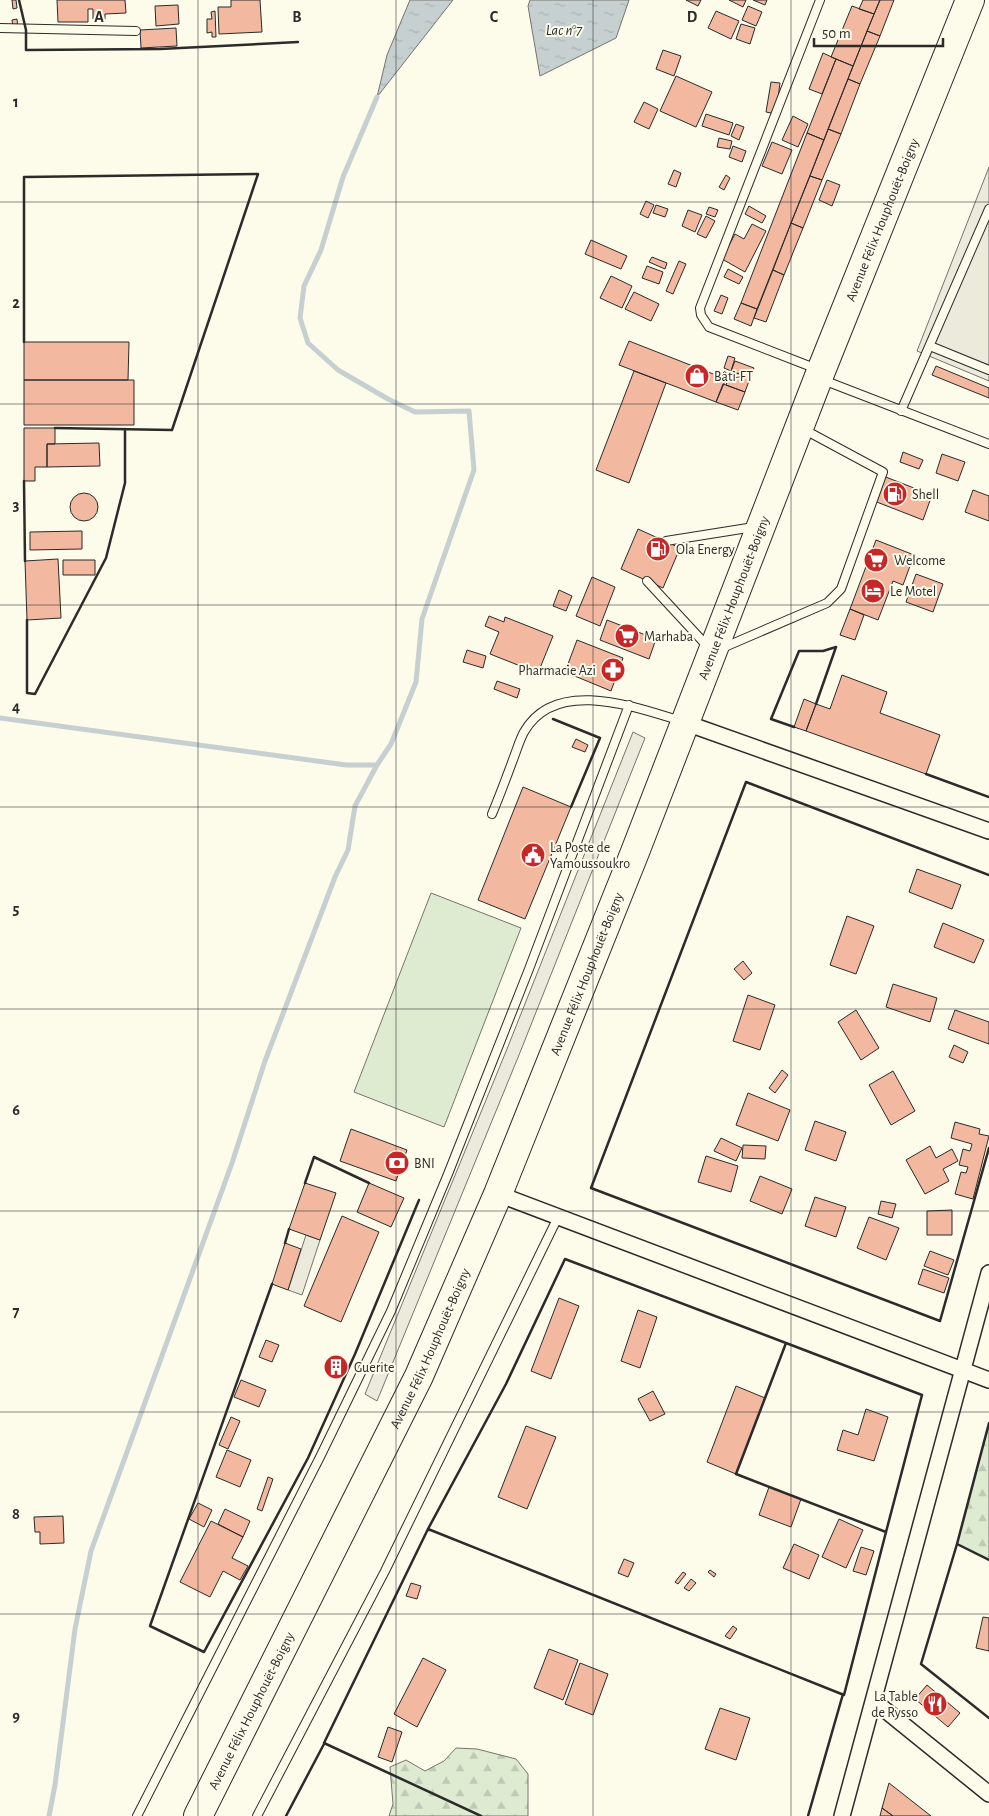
<svg xmlns="http://www.w3.org/2000/svg" width="989" height="1816" viewBox="0 0 989 1816" font-family="'Alegreya Sans',sans-serif">
	<style>
		.forest { fill: url(#forest-firs); stroke: #74746e }
		.pitch { fill: #deebd1; stroke: #74746e }
		.parking { fill: #eceadb; stroke: #74746e }
		.water { fill: url(#water-ripples); stroke: #74746e }
		.lines { fill: none; stroke-linecap: round; stroke-linejoin: round }
		.stream { stroke: #c7d0d0; stroke-width: 5 }
		.building { fill: #f2b8a0; stroke: #2b2b2b }
		.lane-casing { stroke: #2b2b2b; stroke-width: 10 }
		.street-casing { stroke: #2b2b2b; stroke-width: 18 }
		.highway-casing { stroke: #2b2b2b; stroke-width: 30 }
		.lane { stroke: #fdfbea; stroke-width: 8 }
		.street { stroke: #fdfbea; stroke-width: 15 }
		.highway { stroke: #fdfbea; stroke-width: 28 }
		.wall { stroke: #2b2b2b; stroke-width: 2.5 }
		.grid { fill: none; stroke: #2b2b2b; stroke-width: 1; stroke-opacity: 0.55 }
		.labels { text-anchor: middle; stroke-width: 4; stroke-linejoin: round; paint-order: stroke }
		.street-label { font-size: 14px; fill: #2b2b2b; stroke: #fdfbea }
		.poi-label { font-size: 14px; fill: #2b2b2b; stroke: #fdfbea; text-anchor: start }
		.water-label { font-size: 15px; font-style: italic; fill: #2b2b2b; stroke: #fdfbea }
		.grid-label { font-size: 16px; text-anchor: middle; font-weight: bold; fill: #2b2b2b; stroke: #fdfbea; stroke-width: 4; stroke-linejoin: round; paint-order: stroke }
	</style>
	<defs>
		<pattern id="forest-firs" width="22" height="20" patternUnits="userSpaceOnUse" patternTransform="scale(1.25)"><rect width="22" height="20" fill="#deebd1"/><path d="M5 1l3.5 6h-7zM16 11l3.5 6h-7z" fill="#bfcab4"/></pattern>
		<pattern id="water-ripples" width="26" height="14" patternUnits="userSpaceOnUse" patternTransform="scale(1.25)"><rect width="26" height="14" fill="#c7d0d0"/><path d="M2 4q2-2 4 0t4 0M15 11q2-2 4 0t4 0" fill="none" stroke="#abb3b3"/></pattern>
	</defs>
	<rect width="100%" height="100%" fill="#fdfbea"/>
	<path class="forest" d="M 989,1423 L 989,1560 L 957,1544 Z
		M 456,1748 L 477,1749 L 516,1759 L 528,1774 L 528,1816 L 389,1816 L 393,1804 L 390,1767 L 406,1760 L 425,1771 L 444,1761 Z"/>
	<path class="pitch" d="M 431,893 L 521,928 L 444,1127 L 354,1092 Z"/>
	<path class="parking" d="M 989,167 L 989,381 L 917,351 Z
		M 633,732 L 645,738 L 519,1055 L 377,1401 L 365,1394 L 507,1049 Z
		M 306,1235 L 320,1240 L 302,1295 L 288,1290 Z"/>
	<path class="water" d="M 410,0 L 453,0 L 377,97 L 387,55 Z
		M 530,0 L 629,0 L 616,38 L 540,76 L 528,6 Z"/>
	<g class="lines">
		<path class="stream" d="M 0,718 L 346,765 L 377,765
			M 49,1816 L 55,1785 L 75,1629 L 91,1551 L 232,1163 L 265,1061 L 335,877 L 348,850 L 355,806 L 377,765 L 391,744 L 416,682 L 422,619 L 474,470 L 469,411 L 415,412 L 388,399 L 338,370 L 308,343 L 300,318 L 304,286 L 321,250 L 343,177 L 377,97"/>
	</g>
	<path class="building" d="M 12,0 L 16,0 L 17,8 L 13,9 Z
		M 57,0 L 125,0 L 126,13 L 105,14 L 105,19 L 93,19 L 93,9 L 88,9 L 88,22 L 58,22 Z
		M 231,0 L 260,0 L 262,32 L 219,34 L 218,7 L 231,7 Z
		M 686,0 L 701,0 L 698,6 Z
		M 729,0 L 746,0 L 743,7 Z
		M 753,0 L 767,0 L 765,5 Z
		M 863,0 L 880,0 L 874,14 L 859,9 Z
		M 880,0 L 894,0 L 880,36 L 867,31 Z
		M 178,5 L 179,24 L 156,26 L 155,6 Z
		M 748,6 L 762,12 L 756,26 L 742,20 Z
		M 852,6 L 874,14 L 853,66 L 831,57 Z
		M 215,11 L 216,37 L 212,37 L 212,32 L 207,33 L 207,19 L 212,19 L 211,12 Z
		M 716,11 L 739,21 L 731,39 L 708,28 Z
		M 17,19 L 18,28 L 13,28 L 12,20 Z
		M 741,24 L 755,28 L 750,44 L 736,39 Z
		M 176,28 L 177,46 L 141,48 L 140,30 Z
		M 867,31 L 880,36 L 860,84 L 848,79 Z
		M 663,50 L 681,56 L 674,76 L 656,69 Z
		M 823,53 L 836,59 L 822,94 L 809,89 Z
		M 836,59 L 853,66 L 824,140 L 807,133 Z
		M 676,76 L 712,92 L 696,127 L 660,111 Z
		M 848,79 L 860,84 L 841,134 L 828,129 Z
		M 771,82 L 780,83 L 776,114 L 766,112 Z
		M 644,102 L 658,109 L 649,129 L 634,122 Z
		M 706,114 L 733,123 L 729,135 L 702,126 Z
		M 793,116 L 808,124 L 798,147 L 782,140 Z
		M 736,124 L 744,127 L 739,140 L 731,136 Z
		M 828,129 L 841,134 L 822,180 L 810,176 Z
		M 807,133 L 824,140 L 757,309 L 741,303 Z
		M 719,138 L 732,141 L 730,149 L 717,147 Z
		M 772,142 L 792,150 L 782,174 L 762,166 Z
		M 733,146 L 746,151 L 742,162 L 729,157 Z
		M 674,170 L 681,173 L 676,187 L 668,184 Z
		M 726,175 L 730,178 L 724,190 L 719,187 Z
		M 810,176 L 822,180 L 803,228 L 791,223 Z
		M 827,180 L 840,185 L 832,206 L 819,200 Z
		M 646,201 L 654,205 L 648,218 L 640,214 Z
		M 656,205 L 668,209 L 665,217 L 653,213 Z
		M 749,206 L 766,216 L 762,223 L 745,214 Z
		M 709,207 L 718,210 L 715,217 L 706,214 Z
		M 688,210 L 702,215 L 695,232 L 682,226 Z
		M 706,216 L 715,221 L 706,238 L 697,234 Z
		M 791,223 L 803,228 L 784,275 L 773,270 Z
		M 752,224 L 766,231 L 745,272 L 722,259 L 735,234 L 744,239 Z
		M 591,240 L 627,256 L 621,269 L 585,254 Z
		M 652,257 L 667,263 L 665,269 L 649,262 Z
		M 679,261 L 686,264 L 673,294 L 666,291 Z
		M 647,266 L 663,272 L 659,284 L 642,278 Z
		M 728,269 L 743,277 L 739,284 L 724,277 Z
		M 773,270 L 784,275 L 766,322 L 754,318 Z
		M 611,276 L 632,286 L 622,308 L 600,298 Z
		M 634,292 L 659,304 L 651,321 L 625,309 Z
		M 721,295 L 728,298 L 722,314 L 714,311 Z
		M 741,303 L 757,309 L 751,326 L 734,319 Z
		M 629,341 L 726,379 L 716,402 L 619,365 Z
		M 24,342 L 129,342 L 128,380 L 24,380 Z
		M 728,356 L 735,358 L 731,371 L 724,368 Z
		M 735,361 L 754,368 L 750,378 L 731,371 Z
		M 936,366 L 989,388 L 989,398 L 932,375 Z
		M 634,371 L 666,383 L 629,483 L 596,470 Z
		M 731,371 L 750,378 L 745,392 L 726,385 Z
		M 24,380 L 134,380 L 134,425 L 24,425 Z
		M 723,384 L 745,392 L 738,410 L 716,402 Z
		M 24,428 L 55,428 L 55,444 L 47,444 L 47,467 L 35,467 L 35,481 L 24,481 Z
		M 99,443 L 100,466 L 47,467 L 47,444 Z
		M 903,452 L 923,460 L 919,469 L 900,462 Z
		M 942,454 L 965,462 L 958,481 L 936,473 Z
		M 878,474 L 932,495 L 923,520 L 869,499 Z
		M 973,490 L 989,496 L 989,521 L 965,512 Z
		M70 507a14 14 0 1 1 28 0a14 14 0 1 1-28 0Z
		M 638,529 L 680,548 L 663,588 L 621,569 Z
		M 82,531 L 82,549 L 30,550 L 30,532 Z
		M 876,540 L 914,555 L 903,585 L 893,581 L 878,620 L 850,609 Z
		M 58,559 L 61,618 L 27,620 L 25,561 Z
		M 63,560 L 95,560 L 95,575 L 63,575 Z
		M 916,574 L 943,584 L 933,612 L 906,602 Z
		M 592,577 L 615,587 L 600,626 L 576,616 Z
		M 559,590 L 572,596 L 566,611 L 553,606 Z
		M 850,609 L 864,615 L 855,640 L 840,635 Z
		M 489,616 L 504,622 L 505,617 L 553,636 L 538,673 L 490,654 L 499,632 L 485,626 Z
		M 607,620 L 656,639 L 649,659 L 600,640 Z
		M 577,640 L 623,658 L 611,691 L 565,672 Z
		M 467,650 L 486,656 L 483,668 L 463,662 Z
		M 842,675 L 887,692 L 880,713 L 940,735 L 926,774 L 806,731 L 816,704 L 830,709 Z
		M 497,681 L 520,689 L 517,698 L 494,689 Z
		M 804,699 L 816,704 L 806,731 L 794,727 Z
		M 576,739 L 588,745 L 585,752 L 572,747 Z
		M 523,787 L 571,807 L 525,919 L 478,900 Z
		M 917,869 L 961,885 L 952,909 L 909,892 Z
		M 847,916 L 874,926 L 856,974 L 830,965 Z
		M 943,923 L 984,940 L 974,963 L 934,947 Z
		M 743,961 L 752,973 L 744,980 L 734,969 Z
		M 893,984 L 937,998 L 930,1022 L 886,1007 Z
		M 748,995 L 775,1005 L 760,1050 L 733,1041 Z
		M 856,1010 L 879,1048 L 861,1060 L 838,1022 Z
		M 955,1010 L 989,1022 L 989,1044 L 948,1029 Z
		M 954,1045 L 968,1052 L 963,1063 L 949,1057 Z
		M 782,1070 L 788,1075 L 775,1093 L 769,1088 Z
		M 893,1071 L 915,1111 L 891,1125 L 869,1085 Z
		M 748,1093 L 790,1110 L 778,1141 L 736,1125 Z
		M 815,1121 L 846,1132 L 836,1161 L 805,1150 Z
		M 955,1122 L 980,1129 L 979,1134 L 989,1136 L 973,1199 L 955,1194 L 961,1172 L 966,1173 L 968,1167 L 959,1165 L 963,1149 L 970,1151 L 972,1144 L 951,1138 Z
		M 351,1129 L 407,1150 L 396,1181 L 340,1161 Z
		M 721,1138 L 742,1148 L 736,1161 L 714,1151 Z
		M 743,1145 L 766,1146 L 765,1159 L 742,1158 Z
		M 930,1146 L 936,1158 L 952,1149 L 958,1161 L 943,1169 L 949,1181 L 925,1194 L 906,1160 Z
		M 706,1156 L 738,1166 L 731,1192 L 698,1182 Z
		M 760,1176 L 792,1189 L 782,1214 L 750,1201 Z
		M 305,1183 L 336,1193 L 320,1240 L 289,1229 Z
		M 369,1183 L 404,1198 L 391,1227 L 357,1212 Z
		M 815,1197 L 846,1207 L 836,1237 L 805,1226 Z
		M 881,1201 L 896,1204 L 892,1218 L 878,1214 Z
		M 952,1210 L 952,1235 L 927,1235 L 927,1211 Z
		M 342,1216 L 379,1232 L 341,1322 L 304,1306 Z
		M 869,1217 L 899,1228 L 886,1260 L 857,1248 Z
		M 285,1243 L 301,1249 L 288,1290 L 272,1284 Z
		M 930,1251 L 954,1260 L 948,1275 L 924,1266 Z
		M 923,1269 L 949,1278 L 944,1293 L 918,1284 Z
		M 559,1298 L 579,1306 L 551,1379 L 531,1371 Z
		M 638,1310 L 657,1317 L 640,1368 L 621,1361 Z
		M 266,1340 L 279,1345 L 272,1362 L 259,1357 Z
		M 333,1356 L 345,1361 L 339,1374 L 328,1369 Z
		M 241,1380 L 266,1390 L 259,1407 L 234,1397 Z
		M 736,1386 L 765,1398 L 736,1474 L 707,1462 Z
		M 653,1391 L 665,1414 L 650,1421 L 638,1399 Z
		M 866,1409 L 888,1417 L 874,1461 L 837,1450 L 843,1430 L 858,1435 Z
		M 231,1417 L 240,1421 L 228,1449 L 219,1445 Z
		M 526,1426 L 556,1437 L 527,1509 L 498,1497 Z
		M 227,1450 L 251,1460 L 240,1487 L 216,1477 Z
		M 268,1477 L 273,1479 L 262,1511 L 257,1509 Z
		M 769,1487 L 801,1499 L 791,1527 L 759,1515 Z
		M 198,1503 L 212,1510 L 204,1527 L 189,1519 Z
		M 225,1509 L 250,1521 L 243,1537 L 218,1524 Z
		M 63,1516 L 64,1543 L 40,1544 L 40,1532 L 35,1532 L 34,1517 Z
		M 839,1519 L 863,1530 L 846,1568 L 822,1557 Z
		M 211,1521 L 243,1537 L 232,1558 L 248,1566 L 240,1580 L 223,1571 L 210,1597 L 180,1582 Z
		M 794,1544 L 819,1555 L 809,1579 L 783,1568 Z
		M 861,1547 L 874,1551 L 866,1575 L 853,1571 Z
		M 624,1559 L 634,1563 L 628,1577 L 618,1573 Z
		M 710,1570 L 716,1574 L 714,1577 L 708,1572 Z
		M 683,1572 L 686,1574 L 678,1584 L 675,1582 Z
		M 691,1579 L 696,1583 L 689,1591 L 684,1588 Z
		M 411,1583 L 421,1586 L 417,1599 L 406,1596 Z
		M 983,1617 L 989,1618 L 989,1651 L 976,1648 Z
		M 733,1626 L 737,1629 L 730,1639 L 725,1636 Z
		M 549,1649 L 578,1660 L 563,1700 L 534,1688 Z
		M 423,1658 L 446,1670 L 417,1727 L 394,1714 Z
		M 580,1663 L 608,1674 L 593,1715 L 565,1704 Z
		M 927,1685 L 960,1713 L 948,1727 L 915,1699 Z
		M 720,1708 L 750,1718 L 736,1760 L 705,1749 Z
		M 388,1727 L 402,1732 L 392,1762 L 378,1757 Z
		M 889,1783 L 931,1816 L 893,1816 L 882,1808 Z
		M 882,1808 L 893,1816 L 880,1816 Z"/>
	<g class="lines">
		<defs>
			<path id="lane" d="M 0,28 L 136,31
				M 930,346 L 989,370
				M 817,369 L 709,327 L 701,315 L 700,308 L 820,0
				M 823,380 L 989,444
				M 901,411 L 989,209
				M 666,541 L 754,527
				M 647,581 L 709,648
				M 720,649 L 827,603 L 841,589 L 883,472 L 803,429
				M 492,814 C 500,795 507,776 514,757 C 517,749 520,739 524,732 C 555,677 635,707 681,721
				M 137,1816 L 320,1457 L 391,1311 L 448,1174 L 529,969 L 629,705
				M 257,1816 L 385,1571 L 558,1217"/>
			<path id="street" d="M 686,723 L 989,831
				M 498,1194 L 989,1380
				M 874,1701 L 989,1794
				M 842,1816 L 989,1273"/>
			<g id="highway">
				<path id="s1" d="M 198,1816 L 419,1376 L 498,1194 L 635,852 L 821,371 L 970,0"/>
			</g>
		</defs>
		<use href="#lane" class="lane-casing"/>
		<use href="#street" class="street-casing"/>
		<use href="#highway" class="highway-casing"/>
		<use href="#lane" class="lane"/>
		<use href="#street" class="street"/>
		<use href="#highway" class="highway"/>
		<path class="wall" d="M 19,0 L 26,30 L 26,50 L 160,49 L 298,42
			M 24,342 L 24,177 L 258,174 L 172,430 L 55,428
			M 24,481 L 25,561
			M 27,620 L 27,693 L 35,694 L 106,558 L 125,483 L 125,429
			M 816,704 L 836,647
			M 553,719 L 600,738 L 571,807
			M 794,727 L 771,719 L 799,651 L 823,651 L 836,647
			M 926,774 L 989,797
			M 989,875 L 746,782 L 591,1188 L 940,1321 L 989,1148
			M 305,1183 L 314,1157 L 369,1183
			M 285,1243 L 289,1229
			M 565,1259 L 786,1343 L 736,1474 L 886,1532 L 844,1695 L 428,1529 L 506,1384 Z
			M 272,1284 L 150,1626 L 204,1652 L 308,1458 L 355,1354 L 419,1200
			M 786,1343 L 922,1395 L 886,1532 L 736,1474 Z
			M 429,1530 L 428,1529 L 324,1743 L 481,1816
			M 957,1544 L 989,1423
			M 989,1560 L 957,1544 L 921,1664 L 989,1718
			M 286,1816 L 324,1744
			M 808,1816 L 843,1694"/>
	</g>
	<path class="grid" d="M 198,0 L 198,1816M 396,0 L 396,1816M 593,0 L 593,1816M 791,0 L 791,1816M 0,202 L 989,202M 0,404 L 989,404M 0,605 L 989,605M 0,807 L 989,807M 0,1009 L 989,1009M 0,1211 L 989,1211M 0,1412 L 989,1412M 0,1614 L 989,1614"/>
	<defs>
		<symbol id="shop-disc" viewBox="-11 -11 22 22"><circle r="9.5" fill="#c62828" stroke="#fdfbea"/><path d="M-5-2.5h2.3a2.7 3.5 0 0 1 5.4 0H5L5.5 6h-11ZM-1.5-2.5h3a1.5 2.3 0 0 0-3 0Z" fill="#fff"/></symbol>
		<symbol id="fuel-disc" viewBox="-11 -11 22 22"><circle r="9.5" fill="#c62828" stroke="#fdfbea"/><path d="M-5.5-6h7V0h2V4h1.3V-2.5L3-4.5l.8-.8L6-3V5H2.5V1h-1V6h-7ZM-4.2-4.7v3.2H.2V-4.7Z" fill="#fff"/></symbol>
		<symbol id="supermarket-disc" viewBox="-11 -11 22 22"><circle r="9.5" fill="#c62828" stroke="#fdfbea"/><path d="M-6-5.5h2.5l.6 2H6L4.5 2H-2.5L-4.4-4H-6ZM-1.5 3.2a1.3 1.3 0 1 0 .1 0ZM3 3.2a1.3 1.3 0 1 0 .1 0Z" fill="#fff"/></symbol>
		<symbol id="hotel-disc" viewBox="-11 -11 22 22"><circle r="9.5" fill="#c62828" stroke="#fdfbea"/><path d="M-6-4.5h1.5V1H6V5H4.5V3h-9V5H-6ZM-4 0a1.8 1.8 0 1 1 3.6 0ZM.5 0V-2.5h3Q6-2.5 6 0Z" fill="#fff"/></symbol>
		<symbol id="pharmacy-disc" viewBox="-11 -11 22 22"><circle r="9.5" fill="#c62828" stroke="#fdfbea"/><path d="M-2-6h4v4h4v4h-4v4h-4v-4h-4v-4h4Z" fill="#fff"/></symbol>
		<symbol id="civic-disc" viewBox="-11 -11 22 22"><circle r="9.5" fill="#c62828" stroke="#fdfbea"/><path d="M-.6-6.5H3V-4.5H.6V-3L4-1V1h2V6H-6V1h2V-1L-.6-3ZM-1.2 2.5V6h2.4V2.5Z" fill="#fff"/></symbol>
		<symbol id="bank-disc" viewBox="-11 -11 22 22"><circle r="9.5" fill="#c62828" stroke="#fdfbea"/><path d="M-6-4H6V4H-6ZM0-2.3a2.3 2.3 0 1 0 0 4.6a2.3 2.3 0 1 0 0-4.6Z" fill="#fff"/></symbol>
		<symbol id="building-disc" viewBox="-11 -11 22 22"><circle r="9.5" fill="#c62828" stroke="#fdfbea"/><path d="M-4-6H4V6H1V3H-1V6H-4ZM-2.5-4.3h1.7v1.8h-1.7ZM.8-4.3h1.7v1.8H.8ZM-2.5-1h1.7V.8h-1.7ZM.8-1h1.7V.8H.8Z" fill="#fff"/></symbol>
		<symbol id="restaurant-disc" viewBox="-11 -11 22 22"><circle r="9.5" fill="#c62828" stroke="#fdfbea"/><path d="M-5-6h1v4h1v-4h1v4h1v-4h1v5L-1.5 .5V6h-2V.5L-5-1ZM5-6V6H3V1.5H1.5Q1.5-4 5-6Z" fill="#fff"/></symbol>
	</defs>
	<g fill-rule="evenodd">
		<use href="#shop-disc" x="683" y="362" width="28" height="28"/>
		<use href="#fuel-disc" x="881" y="480" width="28" height="28"/>
		<use href="#fuel-disc" x="644" y="535" width="28" height="28"/>
		<use href="#supermarket-disc" x="862" y="546" width="28" height="28"/>
		<use href="#hotel-disc" x="859" y="577" width="28" height="28"/>
		<use href="#supermarket-disc" x="613" y="622" width="28" height="28"/>
		<use href="#pharmacy-disc" x="599" y="656" width="28" height="28"/>
		<use href="#civic-disc" x="519" y="841" width="28" height="28"/>
		<use href="#bank-disc" x="383" y="1149" width="28" height="28"/>
		<use href="#building-disc" x="322" y="1353" width="28" height="28"/>
		<use href="#restaurant-disc" x="921" y="1690" width="28" height="28"/>
	</g>
	<g class="labels">
		<g class="street-label">
			<text dy="5" stroke="none"><textPath href="#s1" startOffset="1738">Avenue Félix Houphouët-Boigny</textPath></text>
			<text dy="5" stroke="none"><textPath href="#s1" startOffset="1332">Avenue Félix Houphouët-Boigny</textPath></text>
			<text dy="5" stroke="none"><textPath href="#s1" startOffset="928">Avenue Félix Houphouët-Boigny</textPath></text>
			<text dy="5" stroke="none"><textPath href="#s1" startOffset="522">Avenue Félix Houphouët-Boigny</textPath></text>
			<text dy="5" stroke="none"><textPath href="#s1" startOffset="118">Avenue Félix Houphouët-Boigny</textPath></text>
		</g>
		<g class="poi-label">
			<text x="714" y="381">Bâti-FT</text>
			<text x="912" y="499">Shell</text>
			<text x="676" y="554">Ola Energy</text>
			<text x="894" y="565">Welcome</text>
			<text x="890" y="596">Le Motel</text>
			<text x="644" y="641">Marhaba</text>
			<text x="596" y="675" text-anchor="end">Pharmacie Azi</text>
			<text x="550" y="852">La Poste de<tspan x="550" dy="16">Yamoussoukro</tspan></text>
			<text x="414" y="1168">BNI</text>
			<text x="354" y="1372">Guerite</text>
			<text x="918" y="1701" text-anchor="end">La Table<tspan x="918" dy="16">de Rysso</tspan></text>
		</g>
		<g class="water-label">
			<text x="564" y="35">Lac n°7</text>
		</g>
	</g>
	<g class="grid-label">
		<text x="99" y="22">A</text>
		<text x="297" y="22">B</text>
		<text x="494" y="22">C</text>
		<text x="692" y="22">D</text>
		<text x="16" y="107">1</text>
		<text x="16" y="308">2</text>
		<text x="16" y="510">3</text>
		<text x="16" y="712">4</text>
		<text x="16" y="914">5</text>
		<text x="16" y="1115">6</text>
		<text x="16" y="1317">7</text>
		<text x="16" y="1519">8</text>
		<text x="16" y="1721">9</text>
	</g>
	<path d="M814 38v8h129v-8" fill="none" stroke="#2b2b2b" stroke-width="2.5"/>
	<text x="822" y="38" font-size="15" fill="#2b2b2b" stroke="#fdfbea" stroke-width="4" paint-order="stroke">50 m</text>
</svg>
